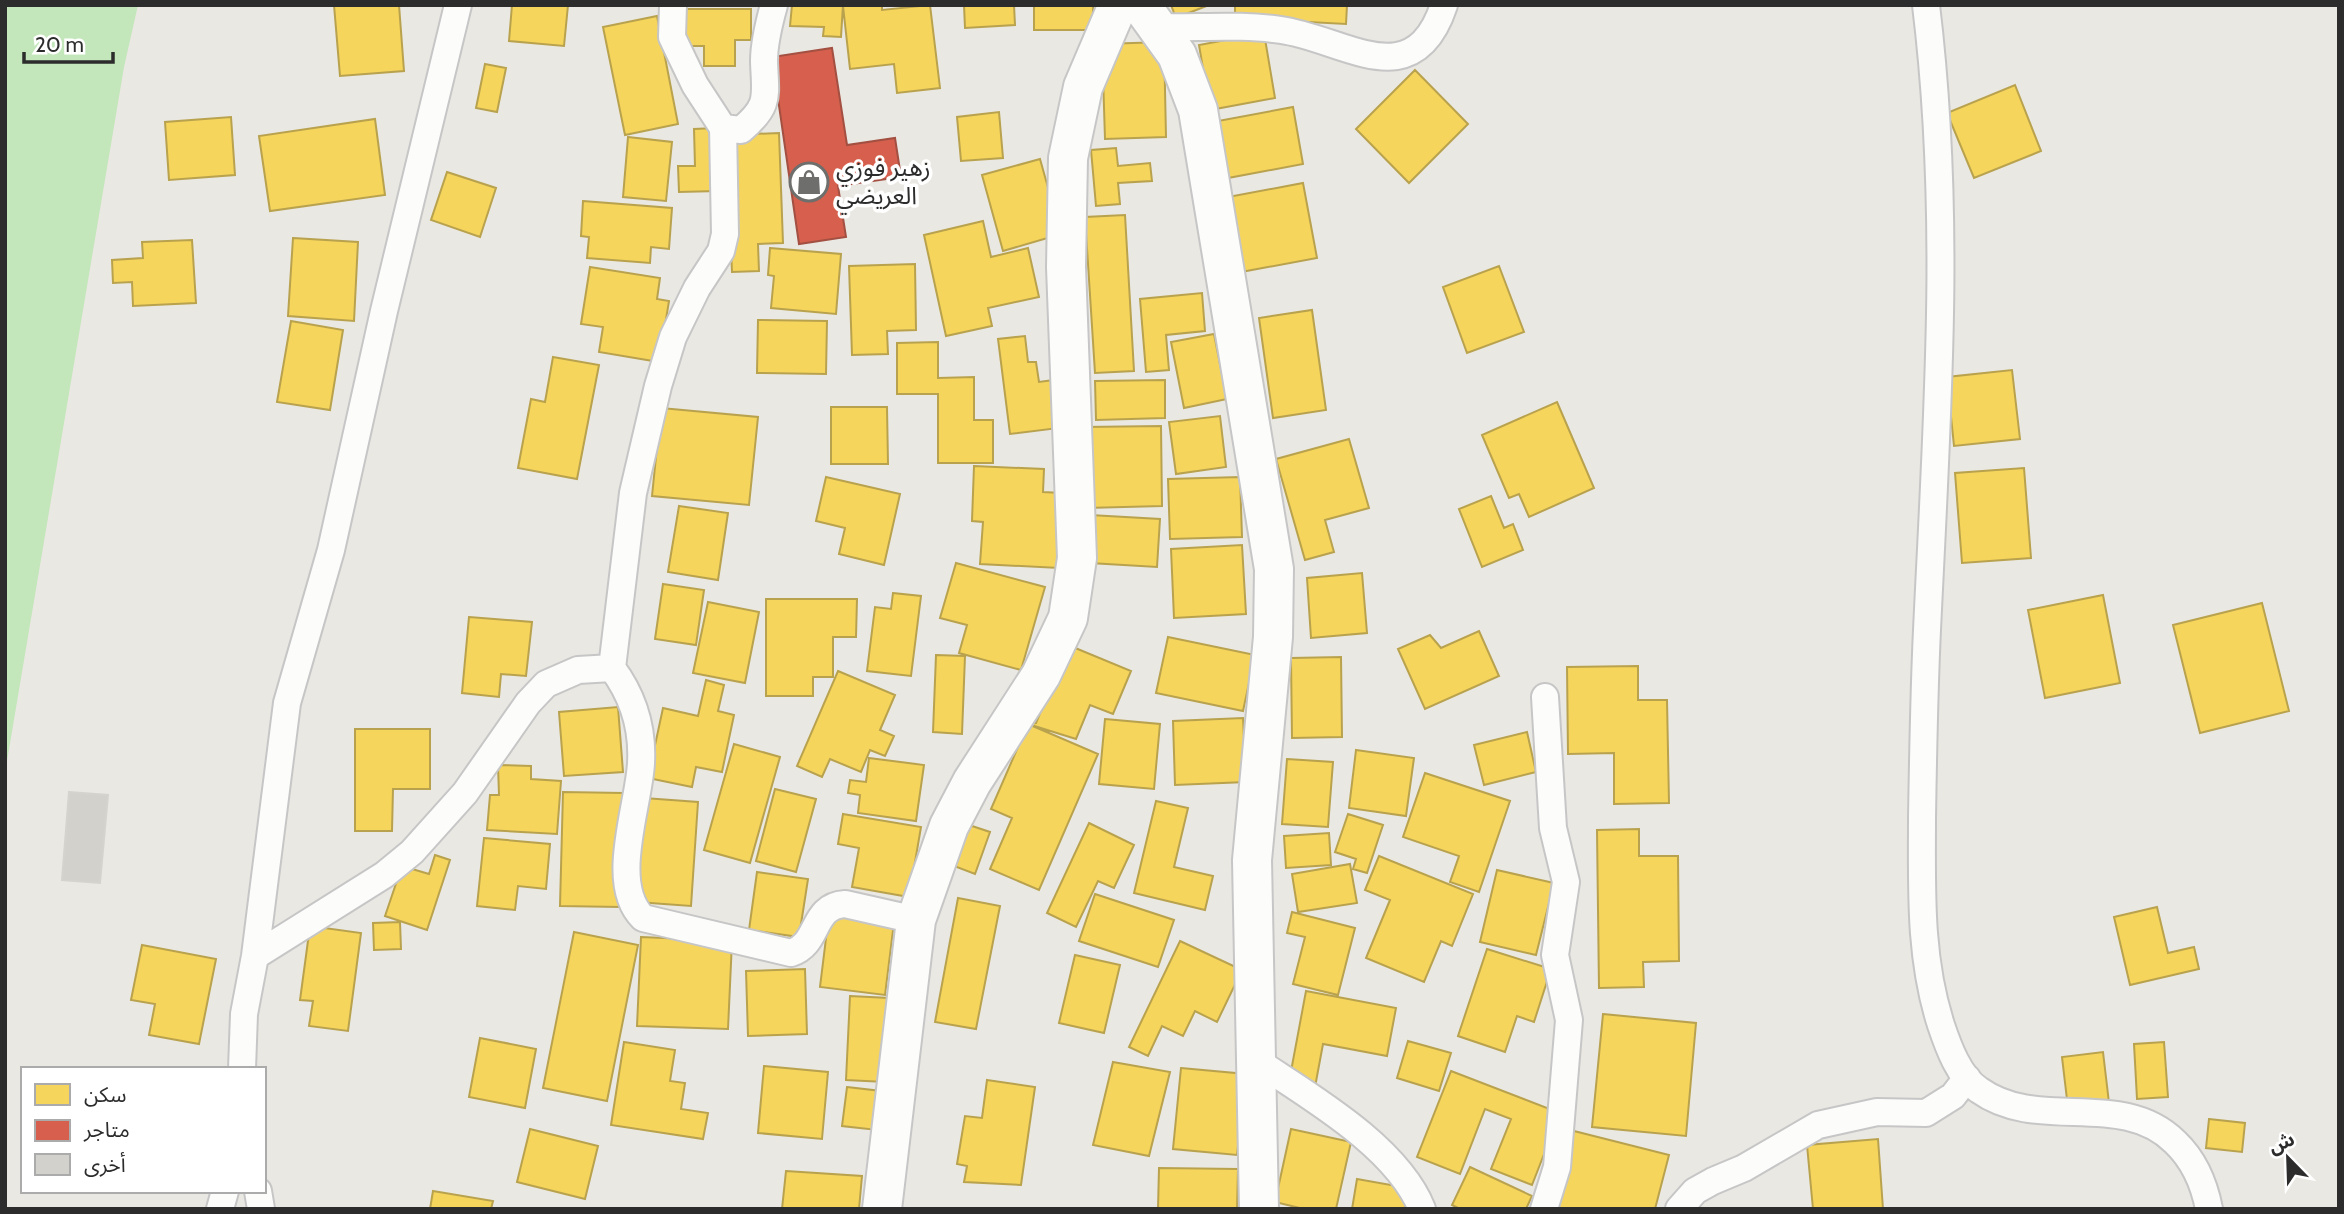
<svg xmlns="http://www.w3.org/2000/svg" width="2344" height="1214" viewBox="0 0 2344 1214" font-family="Cabin,'Noto Sans Arabic',sans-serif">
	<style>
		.green { fill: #c3e6ba }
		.homes { fill: #f6d55c; stroke: #b9a24e; stroke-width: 2 }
		.shops { fill: #d6604d; stroke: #a35043; stroke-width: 2 }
		.building { fill: #d3d1cc; stroke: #d5d3ce; stroke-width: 2 }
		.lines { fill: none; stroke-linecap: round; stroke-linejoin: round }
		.street-casing { stroke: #c7c6c7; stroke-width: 30 }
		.secondary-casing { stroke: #c7c6c7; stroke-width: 42 }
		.street { stroke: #fcfcfb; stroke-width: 26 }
		.secondary { stroke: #fcfcfb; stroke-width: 38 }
		.labels { text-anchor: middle; stroke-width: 7; stroke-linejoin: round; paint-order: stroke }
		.poi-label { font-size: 24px; fill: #2c2c2c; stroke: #fff; text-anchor: start }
	</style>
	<rect width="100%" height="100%" fill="#eae8e2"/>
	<path class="green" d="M 5,5 L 138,5 L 124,67 L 5,773 Z"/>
	<path class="homes" d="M 334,5 L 399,5 L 404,71 L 340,76 Z
		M 512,5 L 568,5 L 564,46 L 509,41 Z
		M 792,5 L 843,5 L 841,37 L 823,36 L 824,27 L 790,26 Z
		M 882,5 L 882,10 L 930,5 L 940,88 L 897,93 L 894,64 L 850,69 L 843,6 Z
		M 964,5 L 1014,5 L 1015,25 L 965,28 Z
		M 1034,5 L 1093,5 L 1093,30 L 1034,30 Z
		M 1171,5 L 1209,5 L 1176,18 Z
		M 1235,5 L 1347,5 L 1346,24 L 1235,18 Z
		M 684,9 L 751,9 L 751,40 L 735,40 L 735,66 L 704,66 L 704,46 L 683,46 Z
		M 657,16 L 678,124 L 625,135 L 603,27 Z
		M 1264,33 L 1275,98 L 1210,110 L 1199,45 Z
		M 1164,42 L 1166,137 L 1105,139 L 1102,44 Z
		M 485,64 L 506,68 L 497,112 L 476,108 Z
		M 1415,70 L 1468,124 L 1409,183 L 1356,129 Z
		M 2015,85 L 2041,151 L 1974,178 L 1947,113 Z
		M 1293,107 L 1303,164 L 1228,178 L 1218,121 Z
		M 999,112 L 1003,158 L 961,161 L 957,117 Z
		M 231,117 L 235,175 L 169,180 L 165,122 Z
		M 375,119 L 385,195 L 270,211 L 259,136 Z
		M 716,128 L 717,191 L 679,192 L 678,166 L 695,166 L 694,129 Z
		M 779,133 L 783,243 L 758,244 L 759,271 L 732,272 L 726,135 Z
		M 628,137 L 672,142 L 666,201 L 623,197 Z
		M 1116,148 L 1118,166 L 1150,163 L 1152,181 L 1118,183 L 1120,204 L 1096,206 L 1091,150 Z
		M 1040,159 L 1061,234 L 1003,251 L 982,175 Z
		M 447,172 L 496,188 L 480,237 L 431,220 Z
		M 1303,183 L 1317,258 L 1241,272 L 1228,197 Z
		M 583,201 L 672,208 L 669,249 L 651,247 L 650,263 L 587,258 L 589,237 L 581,236 Z
		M 1125,215 L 1134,371 L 1095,373 L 1085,217 Z
		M 983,221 L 991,257 L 1028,248 L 1039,297 L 988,308 L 992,326 L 946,336 L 924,235 Z
		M 293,238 L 358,242 L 354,321 L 288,316 Z
		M 192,240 L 196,303 L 133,306 L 132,282 L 113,283 L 112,260 L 143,258 L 142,242 Z
		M 770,248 L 841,254 L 836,314 L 771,308 L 774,276 L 768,275 Z
		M 915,264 L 916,330 L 887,331 L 888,354 L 852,355 L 849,266 Z
		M 1499,266 L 1524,332 L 1467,353 L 1443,287 Z
		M 590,267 L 660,278 L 657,299 L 669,301 L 659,362 L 599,352 L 603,327 L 581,324 Z
		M 1202,293 L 1205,331 L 1166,335 L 1169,370 L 1146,372 L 1140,299 Z
		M 1312,310 L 1326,410 L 1273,418 L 1259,318 Z
		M 758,320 L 827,321 L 826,374 L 757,373 Z
		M 291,321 L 343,330 L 330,410 L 277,402 Z
		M 1214,334 L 1227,399 L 1184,408 L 1171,342 Z
		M 1025,336 L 1028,362 L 1036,362 L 1039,382 L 1054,380 L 1059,428 L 1010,434 L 998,339 Z
		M 938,342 L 938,378 L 974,377 L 974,420 L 993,420 L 993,463 L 938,463 L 938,394 L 897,394 L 897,343 Z
		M 553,357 L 599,365 L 577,479 L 518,468 L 531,399 L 545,402 Z
		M 2012,370 L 2020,439 L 1954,446 L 1947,377 Z
		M 1165,380 L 1165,418 L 1096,420 L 1095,381 Z
		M 1557,402 L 1594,488 L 1529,517 L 1519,494 L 1509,498 L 1482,435 Z
		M 831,407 L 887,407 L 888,464 L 831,464 Z
		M 661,408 L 758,417 L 749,505 L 652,496 Z
		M 1220,416 L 1226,467 L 1176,474 L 1169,422 Z
		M 1161,426 L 1162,506 L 1086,508 L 1084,427 Z
		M 1349,439 L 1369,508 L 1325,520 L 1334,552 L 1305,560 L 1276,459 Z
		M 974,466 L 1044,469 L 1043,492 L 1062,493 L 1059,568 L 980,564 L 983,522 L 972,521 Z
		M 2024,468 L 2031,558 L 1962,563 L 1955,473 Z
		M 826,477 L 900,494 L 884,565 L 839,554 L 845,528 L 816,521 Z
		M 1240,477 L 1242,537 L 1170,539 L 1168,479 Z
		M 1491,496 L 1504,528 L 1513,524 L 1523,550 L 1482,567 L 1459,509 Z
		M 679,506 L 728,513 L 718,580 L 668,572 Z
		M 1090,515 L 1160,519 L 1157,567 L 1090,563 Z
		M 1242,545 L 1246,614 L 1174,618 L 1171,549 Z
		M 956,563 L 1045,587 L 1021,670 L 959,653 L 967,625 L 940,618 Z
		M 1362,573 L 1367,633 L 1311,638 L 1307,578 Z
		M 663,584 L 704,590 L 696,645 L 655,639 Z
		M 893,593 L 921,596 L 911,676 L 867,671 L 875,607 L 891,609 Z
		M 2103,595 L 2120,683 L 2045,698 L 2028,610 Z
		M 766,599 L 857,599 L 856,637 L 833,637 L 833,677 L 813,677 L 813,696 L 766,696 Z
		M 708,602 L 759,612 L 745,683 L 693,673 Z
		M 2262,603 L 2289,711 L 2200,733 L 2173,625 Z
		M 469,617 L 532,622 L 526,676 L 501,674 L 499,697 L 462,693 Z
		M 1479,631 L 1499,676 L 1425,709 L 1398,649 L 1430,635 L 1441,648 Z
		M 1168,637 L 1255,655 L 1243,711 L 1156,693 Z
		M 1068,645 L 1131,671 L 1113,714 L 1090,705 L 1076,739 L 1028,724 L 1036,723 Z
		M 936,655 L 965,656 L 962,734 L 933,732 Z
		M 1341,657 L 1342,737 L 1292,738 L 1291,658 Z
		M 1638,666 L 1638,700 L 1667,700 L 1669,803 L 1614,804 L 1614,753 L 1568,754 L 1567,667 Z
		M 838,671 L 895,695 L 880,730 L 894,736 L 885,756 L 870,750 L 861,772 L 830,759 L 822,777 L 797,766 Z
		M 706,680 L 724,685 L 718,711 L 734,715 L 722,772 L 696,767 L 692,787 L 648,778 L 663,708 L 698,716 Z
		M 618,707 L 623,772 L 564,776 L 559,712 Z
		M 1243,718 L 1246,782 L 1175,785 L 1173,721 Z
		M 1105,719 L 1160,724 L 1154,789 L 1099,784 Z
		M 1028,724 L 1098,754 L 1039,890 L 990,869 L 1012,818 L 991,809 Z
		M 355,729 L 430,729 L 430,789 L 393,789 L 392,831 L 355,831 Z
		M 1527,732 L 1536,772 L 1484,785 L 1474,745 Z
		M 734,744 L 780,757 L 750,863 L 704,850 Z
		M 1356,750 L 1414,758 L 1406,816 L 1349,808 Z
		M 869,758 L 924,765 L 916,821 L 858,813 L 860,795 L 848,793 L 850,780 L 866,782 Z
		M 1287,759 L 1333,762 L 1328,827 L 1282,824 Z
		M 498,765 L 531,766 L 531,779 L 561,781 L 557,834 L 487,830 L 490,795 L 499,795 Z
		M 1425,773 L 1510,801 L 1479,892 L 1450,882 L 1459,856 L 1403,837 Z
		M 775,789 L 816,799 L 796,872 L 756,861 Z
		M 563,792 L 623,793 L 620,907 L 560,906 Z
		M 644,798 L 698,802 L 691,906 L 637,902 Z
		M 1156,801 L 1188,808 L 1174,867 L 1213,876 L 1205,910 L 1134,893 Z
		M 843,814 L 921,827 L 909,897 L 852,887 L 859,848 L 838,844 Z
		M 1348,814 L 1383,825 L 1367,873 L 1353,869 L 1356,859 L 1335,852 Z
		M 1089,823 L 1134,845 L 1114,888 L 1098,881 L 1076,927 L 1047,913 Z
		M 969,825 L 990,832 L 975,874 L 954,866 Z
		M 1639,829 L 1639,856 L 1678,856 L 1679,961 L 1643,962 L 1644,987 L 1599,988 L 1597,830 Z
		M 1329,833 L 1331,865 L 1286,868 L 1284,836 Z
		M 484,838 L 550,844 L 546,889 L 518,886 L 515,910 L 477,906 Z
		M 435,855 L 450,860 L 427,930 L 385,916 L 402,866 L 429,874 Z
		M 1379,856 L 1473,894 L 1452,946 L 1441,941 L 1424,982 L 1366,958 L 1390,900 L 1365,890 Z
		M 1350,864 L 1357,903 L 1298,912 L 1292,874 Z
		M 1497,870 L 1554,883 L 1536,955 L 1480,942 Z
		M 757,872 L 808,879 L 799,937 L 749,930 Z
		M 1095,894 L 1174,920 L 1158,967 L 1079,941 Z
		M 958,898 L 1000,906 L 976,1029 L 935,1022 Z
		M 2157,907 L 2168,953 L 2194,947 L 2199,969 L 2130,985 L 2114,917 Z
		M 1292,912 L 1355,928 L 1338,995 L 1293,984 L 1305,937 L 1287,933 Z
		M 829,914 L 894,922 L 885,995 L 820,987 Z
		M 400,922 L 401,949 L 374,950 L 373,923 Z
		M 310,926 L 361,933 L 348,1031 L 309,1026 L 313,1001 L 300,1000 Z
		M 574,932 L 638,945 L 607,1101 L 543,1088 Z
		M 641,937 L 732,941 L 728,1029 L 637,1026 Z
		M 1180,941 L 1242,970 L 1217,1022 L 1195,1011 L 1183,1036 L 1162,1026 L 1148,1056 L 1129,1047 Z
		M 142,945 L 216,959 L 199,1044 L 149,1035 L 155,1004 L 131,1000 Z
		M 1487,949 L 1551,969 L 1534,1022 L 1517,1016 L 1505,1052 L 1458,1036 Z
		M 1075,955 L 1120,965 L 1104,1033 L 1059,1023 Z
		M 805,969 L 807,1034 L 748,1036 L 746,971 Z
		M 1306,991 L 1396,1008 L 1387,1056 L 1323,1044 L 1315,1087 L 1289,1082 Z
		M 850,996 L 889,998 L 885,1082 L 846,1080 Z
		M 1603,1014 L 1696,1023 L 1686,1136 L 1592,1127 Z
		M 480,1038 L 536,1049 L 525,1108 L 469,1097 Z
		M 1408,1041 L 1451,1053 L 1439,1091 L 1397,1078 Z
		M 624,1042 L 675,1050 L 670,1081 L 685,1083 L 681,1109 L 708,1113 L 703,1139 L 611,1125 Z
		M 2164,1042 L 2168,1097 L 2137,1099 L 2134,1044 Z
		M 2103,1052 L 2109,1103 L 2068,1108 L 2062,1057 Z
		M 1113,1062 L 1170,1072 L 1149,1156 L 1093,1145 Z
		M 764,1066 L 828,1072 L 822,1139 L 758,1133 Z
		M 1181,1068 L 1246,1074 L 1237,1155 L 1173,1149 Z
		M 1451,1071 L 1560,1113 L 1532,1185 L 1491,1169 L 1511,1119 L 1485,1109 L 1460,1174 L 1417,1157 Z
		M 987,1080 L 1035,1087 L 1021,1185 L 964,1182 L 967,1166 L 957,1164 L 965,1116 L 982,1118 Z
		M 847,1087 L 881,1091 L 877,1130 L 842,1126 Z
		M 2209,1119 L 2245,1123 L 2242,1152 L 2206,1148 Z
		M 530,1129 L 598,1146 L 585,1199 L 517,1182 Z
		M 1291,1129 L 1351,1142 L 1336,1209 L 1304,1209 L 1275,1202 Z
		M 1574,1131 L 1669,1155 L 1655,1209 L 1554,1209 Z
		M 1878,1139 L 1883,1209 L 1813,1209 L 1807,1145 Z
		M 1470,1167 L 1532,1196 L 1526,1209 L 1460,1209 L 1452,1205 Z
		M 1159,1168 L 1238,1169 L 1237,1209 L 1158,1209 Z
		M 786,1171 L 862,1176 L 859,1209 L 782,1209 Z
		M 1357,1179 L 1408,1188 L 1405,1209 L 1352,1209 Z
		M 433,1191 L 493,1201 L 491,1209 L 430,1209 Z"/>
	<path class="shops" d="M 832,48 L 847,145 L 895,138 L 901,177 L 838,186 L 846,237 L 799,244 L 772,57 Z"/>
	<path class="building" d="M 69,792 L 108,795 L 100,883 L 62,880 Z"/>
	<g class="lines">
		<defs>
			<path id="street" d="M 673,5 L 672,37 L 695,85 L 723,128
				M 1926,5 C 1952,217 1937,418 1927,630 C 1924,693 1923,755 1922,818 C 1922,888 1919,957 1941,1025 C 1948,1046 1959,1077 1979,1090 C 2039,1133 2121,1089 2175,1142 C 2194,1160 2204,1183 2209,1209
				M 1158,27 C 1198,28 1242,24 1281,30 C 1345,39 1413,98 1444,5
				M 612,668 L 633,493 L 658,386 L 673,337 L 697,288 L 721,251 L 725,234 L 723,128 L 741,130 C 771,105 765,96 764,61 C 764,42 769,23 774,5
				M 255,956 L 384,875 L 412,852 L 465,793 L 528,703 L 546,684 L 578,670 L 612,668 C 633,696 643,727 641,763 C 639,806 608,884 643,918 L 791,953 C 820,944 811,906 845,904 L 916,920
				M 1258,1062 C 1312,1098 1397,1147 1422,1209
				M 242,1069 L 244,1014 L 255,956 L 287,703 L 331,550 L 384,311 L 458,5
				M 258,1191 L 261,1209
				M 220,1209 L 225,1191
				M 1544,1209 L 1557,1167 L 1569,1020 L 1555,955 L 1566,882 L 1553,828 L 1545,697
				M 1679,1209 L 1695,1191 L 1713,1181 L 1744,1168 L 1818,1125 L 1877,1112 L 1926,1113 L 1953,1096 L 1967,1078"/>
			<path id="secondary" d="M 1141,5 L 1177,55 L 1198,110 L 1274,569 L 1273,637 L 1252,860 L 1259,1209
				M 882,1209 L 916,920 L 949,826 L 972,782 L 1041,675 L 1068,618 L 1077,558 L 1066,267 L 1068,158 L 1083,87 L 1118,5"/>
		</defs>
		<use href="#street" class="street-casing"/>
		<use href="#secondary" class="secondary-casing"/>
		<use href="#street" class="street"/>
		<use href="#secondary" class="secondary"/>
	</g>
	<defs>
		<symbol id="shop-ring" viewBox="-11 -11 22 22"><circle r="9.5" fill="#fff" stroke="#6e6e6c" stroke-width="1.5"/><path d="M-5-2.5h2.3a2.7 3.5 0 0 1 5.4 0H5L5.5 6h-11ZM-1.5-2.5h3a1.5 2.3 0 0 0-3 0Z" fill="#6e6e6c"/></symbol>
	</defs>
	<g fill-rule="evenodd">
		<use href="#shop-ring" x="787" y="160" width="44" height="44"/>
	</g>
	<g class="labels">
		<g class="poi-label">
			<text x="836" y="176">زهير فوزي<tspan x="836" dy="28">العريضي</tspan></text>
		</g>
	</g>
	<rect width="2344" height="1214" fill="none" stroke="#2c2c2c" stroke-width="14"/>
	<rect x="21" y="1067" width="245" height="126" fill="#ffffff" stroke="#ababab" stroke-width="2"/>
	<rect x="35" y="1084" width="35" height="21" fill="#f6d55c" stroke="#ababab" stroke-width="2"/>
	<text x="84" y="1102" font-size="21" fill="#2c2c2c">سكن</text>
	<rect x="35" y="1120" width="35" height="21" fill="#d6604d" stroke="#ababab" stroke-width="2"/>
	<text x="84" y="1137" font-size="21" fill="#2c2c2c">متاجر</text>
	<rect x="35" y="1154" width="35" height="21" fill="#d3d1cc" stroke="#ababab" stroke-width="2"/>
	<text x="84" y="1172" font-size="21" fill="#2c2c2c">أخرى</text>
	<g transform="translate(2288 1158) rotate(337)" stroke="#ffffff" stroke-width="5" paint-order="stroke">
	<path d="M0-5L12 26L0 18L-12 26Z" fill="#2c2c2c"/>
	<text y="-10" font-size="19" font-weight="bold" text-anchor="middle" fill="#2c2c2c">ش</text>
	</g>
	<path d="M24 52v10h89v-10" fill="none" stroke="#2c2c2c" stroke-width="3.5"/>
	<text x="35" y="52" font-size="21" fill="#2c2c2c" stroke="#ffffff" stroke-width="5" paint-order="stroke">20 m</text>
</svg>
